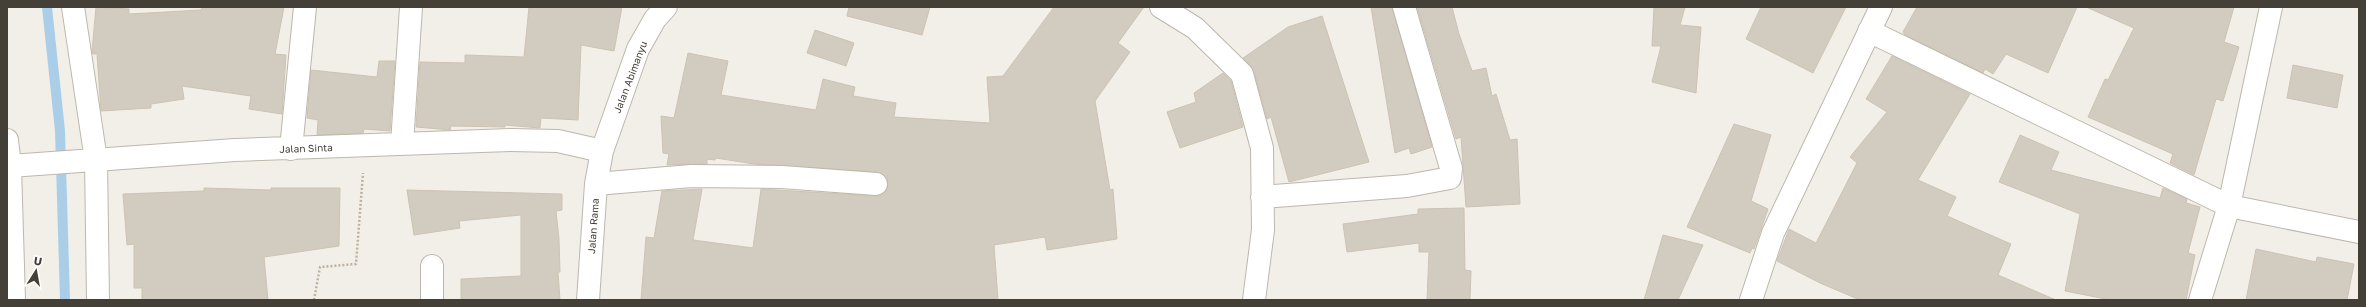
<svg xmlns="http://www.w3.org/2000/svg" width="2366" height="307" viewBox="0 0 2366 307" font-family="'Golos Text',sans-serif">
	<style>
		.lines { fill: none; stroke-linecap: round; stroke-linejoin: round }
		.stream { stroke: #abcee8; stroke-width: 10 }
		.building { fill: #d2cbbf; stroke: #cdc3b3 }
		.minor-casing { stroke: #bdb7ac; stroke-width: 24 }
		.tertiary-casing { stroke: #bdb7ac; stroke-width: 24 }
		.path { stroke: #bdb29e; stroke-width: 2.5; stroke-dasharray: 2 2; stroke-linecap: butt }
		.minor { stroke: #fff; stroke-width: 22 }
		.tertiary { stroke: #fff; stroke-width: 22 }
		.labels { text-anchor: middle; stroke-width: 3.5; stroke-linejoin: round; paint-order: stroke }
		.street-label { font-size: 10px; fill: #454037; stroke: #fff }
	</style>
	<rect width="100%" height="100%" fill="#f2efe8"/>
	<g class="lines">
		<path class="stream" d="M 47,7 L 60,131 L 65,300"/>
	</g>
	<path class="building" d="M 96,7 L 129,9 L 129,14 L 201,10 L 202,7 L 284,7 L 275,54 L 286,55 L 282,114 L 249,109 L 251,96 L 182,86 L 184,99 L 151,104 L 151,108 L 101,111 L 97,54 L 93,54 L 92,52 Z
		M 529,7 L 622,7 L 614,51 L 581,45 L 578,120 L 541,118 L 540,128 L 505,125 L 505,127 L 451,126 L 450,130 L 416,127 L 420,62 L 465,63 L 465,55 L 524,57 Z
		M 849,7 L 930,7 L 922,35 L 847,16 Z
		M 1054,7 L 1144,7 L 1118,43 L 1130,52 L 1095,101 L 1110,190 L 1113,189 L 1117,239 L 1047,250 L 1045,237 L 994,245 L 998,300 L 641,300 L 646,237 L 654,238 L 662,191 L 702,189 L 693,240 L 753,248 L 761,189 L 875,196 L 882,195 L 888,185 L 887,178 L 877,172 L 754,164 L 716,158 L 715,160 L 707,159 L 707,164 L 667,165 L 669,154 L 663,153 L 661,116 L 674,118 L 688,53 L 728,61 L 721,95 L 816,110 L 823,79 L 855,87 L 853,96 L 896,103 L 894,117 L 990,123 L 987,77 L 1003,76 Z
		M 1371,7 L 1392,7 L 1432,147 L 1411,154 L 1409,148 L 1395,153 Z
		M 1417,7 L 1452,7 L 1459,34 L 1472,71 L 1486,68 L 1492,96 L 1496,94 L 1510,140 L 1517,139 L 1520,204 L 1466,207 L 1461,137 L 1456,139 Z
		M 1654,7 L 1685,7 L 1680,25 L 1701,27 L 1696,93 L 1652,82 L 1661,46 L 1652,46 Z
		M 1761,7 L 1846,7 L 1813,73 L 1746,39 Z
		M 1917,7 L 2077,7 L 2048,73 L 2006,54 L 1993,74 L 1985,69 L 1983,73 L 1905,35 L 1903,32 Z
		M 2086,7 L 2234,7 L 2224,42 L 2239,47 L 2223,101 L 2216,99 L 2194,175 L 2170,163 L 2173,154 L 2088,117 L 2105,79 L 2108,80 L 2134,28 Z
		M 1322,16 L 1369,162 L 1289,182 L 1271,117 L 1267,119 L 1254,71 L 1243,58 L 1288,27 Z
		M 815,30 L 854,43 L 846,66 L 807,53 Z
		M 1892,56 L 1970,94 L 1918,180 L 1956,197 L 1947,216 L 2011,244 L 1998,275 L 2056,300 L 1860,300 L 1820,283 L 1777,261 L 1789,229 L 1816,243 L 1857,163 L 1850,157 L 1887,112 L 1866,99 Z
		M 379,61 L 395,61 L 390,131 L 364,129 L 363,133 L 317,135 L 318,120 L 307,118 L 311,70 L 377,77 Z
		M 2293,65 L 2343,75 L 2337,108 L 2287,98 Z
		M 1223,73 L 1231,81 L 1243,127 L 1180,148 L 1167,112 L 1196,102 L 1194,93 Z
		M 1734,124 L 1771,135 L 1751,201 L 1768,209 L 1754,249 L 1752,248 L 1750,253 L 1687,227 Z
		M 2020,135 L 2059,152 L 2051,170 L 2160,198 L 2163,188 L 2187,199 L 2186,203 L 2200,207 L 2188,253 L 2195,255 L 2186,300 L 2111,300 L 2065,291 L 2080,214 L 1999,182 Z
		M 204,188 L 271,190 L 271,188 L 340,188 L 339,246 L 264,257 L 268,300 L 142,300 L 142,288 L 134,288 L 134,244 L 127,245 L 123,194 L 204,191 Z
		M 407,190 L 562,194 L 562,210 L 556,211 L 559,239 L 560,272 L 558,272 L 560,300 L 461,300 L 461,279 L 521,276 L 521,215 L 459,221 L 460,228 L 414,235 Z
		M 1464,208 L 1465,270 L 1471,271 L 1470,300 L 1427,300 L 1429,252 L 1419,252 L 1419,243 L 1347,252 L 1343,224 L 1418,214 L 1418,209 Z
		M 1663,235 L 1703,245 L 1678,300 L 1644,300 Z
		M 2256,249 L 2316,262 L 2317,257 L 2354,264 L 2347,300 L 2246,300 Z"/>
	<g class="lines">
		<defs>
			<path id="minor" d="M 73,7 L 96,160 L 98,300
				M 1161,7 L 1195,28 L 1242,74 L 1262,148 L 1263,230 L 1254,300
				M 1869,31 L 2229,206 L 2359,232
				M 402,144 L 411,7
				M 291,149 L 305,7
				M 10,166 L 235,150 L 511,140 L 558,141 L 602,151
				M 596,184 L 691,176 L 782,177 L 876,184
				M 1262,197 L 1407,186 L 1450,178 L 1451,168 L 1404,7
				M 432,300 L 432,266
				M 588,300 L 596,184 L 602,151 L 638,49 L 655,19 L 666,7
				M 1751,300 L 1773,233 L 1881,7
				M 2200,300 L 2229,206 L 2271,7"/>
			<path id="tertiary" d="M 7,140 L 10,166 L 14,300"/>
		</defs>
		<use href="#minor" class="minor-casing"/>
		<use href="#tertiary" class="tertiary-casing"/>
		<path class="path" d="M 314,300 L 320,267 L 356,264 L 363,173"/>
		<use href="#minor" class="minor"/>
		<use href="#tertiary" class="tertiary"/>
	</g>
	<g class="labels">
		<g class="street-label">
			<text transform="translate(630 77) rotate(-69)" y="4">Jalan Abimanyu</text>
			<text transform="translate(306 148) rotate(-2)" y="4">Jalan Sinta</text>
			<text transform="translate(593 226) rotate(-86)" y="4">Jalan Rama</text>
		</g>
	</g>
	<rect width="2366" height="307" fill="none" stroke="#454037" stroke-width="16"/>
	<g transform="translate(36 271) rotate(11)" stroke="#ffffff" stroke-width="3" paint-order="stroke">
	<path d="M0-3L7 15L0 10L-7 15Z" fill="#454037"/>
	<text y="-6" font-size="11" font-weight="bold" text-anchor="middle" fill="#454037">U</text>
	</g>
</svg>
